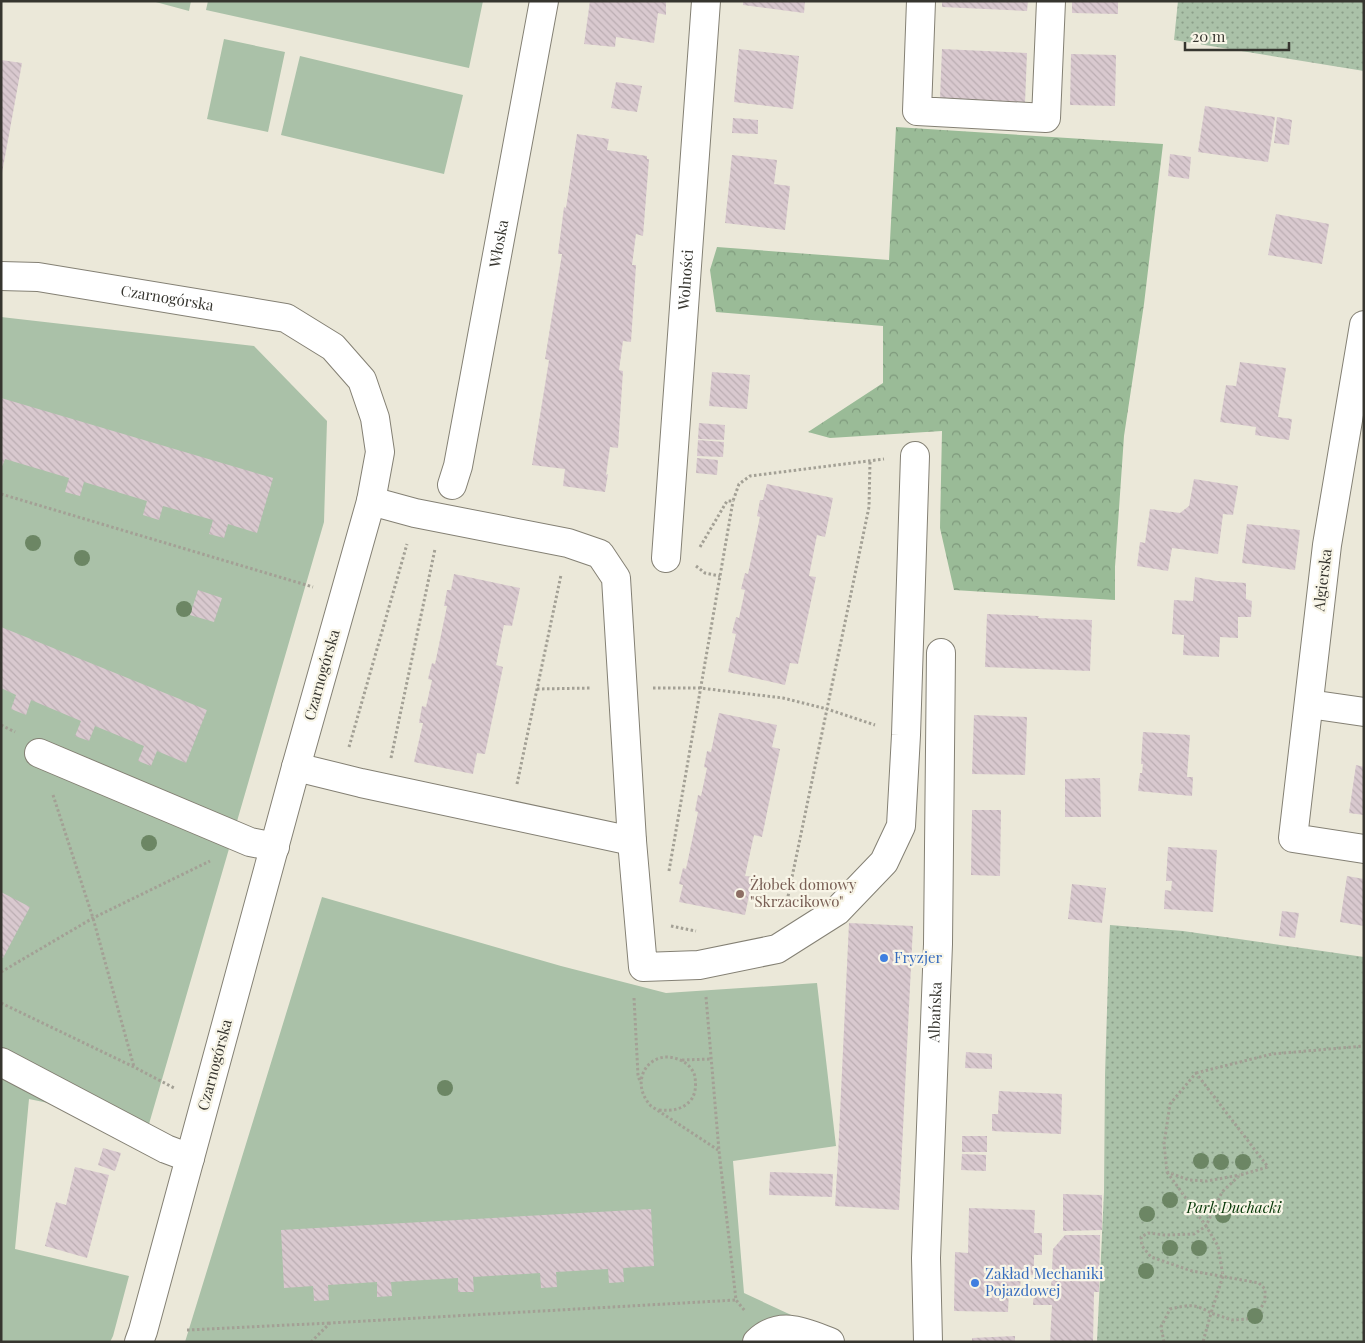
<svg xmlns="http://www.w3.org/2000/svg" width="1365" height="1343" viewBox="0 0 1365 1343" font-family="'Playfair Display',serif">
	<style>
		.grass { fill: #aac1a8 }
		.forest { fill: url(#forest-crowns) }
		.park { fill: url(#park-dots) }
		.building { fill: url(#building-back-hatch) }
		.lines { fill: none; stroke-linecap: round; stroke-linejoin: round }
		.minor-casing { stroke: #848074; stroke-width: 30 }
		.path { stroke: #a3a095; stroke-width: 3; stroke-dasharray: 2.5 2.5; stroke-linecap: butt }
		.minor { stroke: #fff; stroke-width: 28 }
		.tree { fill: #6c8664 }
		.education-dot { fill: #8d6e63; stroke: #f8f5e7; stroke-width: 2 }
		.shop-dot { fill: #3f7fe0; stroke: #f8f5e7; stroke-width: 2 }
		.labels { text-anchor: middle; stroke-width: 4.5; stroke-linejoin: round; paint-order: stroke }
		.street-label { font-size: 15px; fill: #36352f; stroke: #f8f5e7 }
		.education-label { font-size: 15px; fill: #785e54; stroke: #f8f5e7; text-anchor: start }
		.shop-label { font-size: 15px; fill: #366cbe; stroke: #f8f5e7; text-anchor: start }
		.park-label { font-size: 15px; font-style: italic; fill: #043605; stroke: #f8f5e7 }
	</style>
	<defs>
		<pattern id="forest-crowns" width="20" height="18" patternUnits="userSpaceOnUse" patternTransform="scale(1.25)"><rect width="20" height="18" fill="#9abb97"/><path d="M2 6a3 3 0 1 1 6 0M12 15a3 3 0 1 1 6 0" fill="none" stroke="#7e997c"/></pattern>
		<pattern id="park-dots" width="8" height="8" patternUnits="userSpaceOnUse" patternTransform="scale(1.25)"><rect width="8" height="8" fill="#aac1a8"/><path d="M2 2h.1M6 6h.1" fill="none" stroke="#8b9e89" stroke-width="1.8" stroke-linecap="round"/></pattern>
		<pattern id="building-back-hatch" width="6" height="6" patternUnits="userSpaceOnUse" patternTransform="scale(1.25)"><rect width="6" height="6" fill="#d9c9cf"/><path d="M-1 5l2 2M0 0l6 6M5-1l2 2" fill="none" stroke="#bbadb2"/></pattern>
	</defs>
	<rect width="100%" height="100%" fill="#ebe8d9"/>
	<path class="grass" d="M 152,1 L 191,1 L 189,11 Z
		M 208,1 L 483,1 L 469,68 L 206,10 Z
		M 224,39 L 285,52 L 268,132 L 207,119 Z
		M 300,56 L 463,95 L 444,174 L 281,135 Z
		M 1,317 L 254,346 L 327,421 L 324,522 L 149,1124 L 29,1099 L 15,1249 L 129,1276 L 113,1336 L 110,1342 L 1,1342 Z
		M 322,897 L 561,966 L 666,993 L 817,983 L 836,1146 L 733,1161 L 744,1293 L 802,1320 L 800,1342 L 185,1342 Z"/>
	<path class="forest" d="M 896,127 L 1163,144 L 1144,304 L 1124,436 L 1115,567 L 1115,600 L 954,590 L 940,528 L 942,431 L 830,438 L 808,432 L 883,383 L 883,326 L 716,312 L 710,270 L 717,247 L 889,260 Z"/>
	<path class="park" d="M 1178,1 L 1364,1 L 1364,71 L 1174,40 Z
		M 1110,925 L 1183,931 L 1364,957 L 1364,1342 L 1097,1342 L 1104,1192 L 1105,1076 L 1109,945 Z"/>
	<path class="building" d="M 590,1 L 666,1 L 666,15 L 658,13 L 654,43 L 616,37 L 615,47 L 584,44 Z
		M 743,1 L 805,1 L 804,13 L 743,5 Z
		M 942,1 L 1028,1 L 1027,11 L 942,7 Z
		M 1072,1 L 1118,1 L 1118,14 L 1072,13 Z
		M 739,49 L 799,56 L 793,109 L 734,102 Z
		M 942,49 L 1027,53 L 1025,103 L 940,98 Z
		M 1071,54 L 1116,55 L 1115,106 L 1070,105 Z
		M 1,60 L 22,63 L 2,173 L 1,172 Z
		M 616,82 L 642,86 L 637,112 L 611,108 Z
		M 1205,106 L 1275,117 L 1268,162 L 1198,152 Z
		M 1277,117 L 1292,120 L 1289,145 L 1274,143 Z
		M 733,118 L 758,120 L 758,134 L 732,133 Z
		M 577,134 L 609,139 L 607,150 L 647,156 L 647,159 L 649,159 L 643,236 L 636,234 L 632,265 L 636,265 L 631,342 L 623,341 L 619,370 L 623,371 L 618,448 L 610,447 L 606,475 L 608,474 L 605,492 L 563,486 L 565,469 L 532,465 L 549,360 L 545,359 L 562,254 L 558,254 L 564,207 L 566,208 Z
		M 1170,154 L 1191,157 L 1189,179 L 1168,176 Z
		M 732,155 L 777,160 L 774,184 L 790,186 L 785,230 L 725,223 Z
		M 1276,214 L 1329,224 L 1322,264 L 1268,255 Z
		M 1240,362 L 1286,368 L 1278,417 L 1292,419 L 1289,440 L 1255,435 L 1256,427 L 1220,422 L 1226,385 L 1236,386 Z
		M 712,372 L 750,375 L 747,409 L 709,406 Z
		M 1,398 L 273,478 L 257,533 L 228,524 L 224,538 L 209,534 L 213,520 L 163,506 L 159,520 L 143,515 L 147,501 L 84,482 L 80,496 L 65,492 L 69,478 L 5,459 L 1,469 Z
		M 699,423 L 725,425 L 724,440 L 698,439 Z
		M 698,440 L 724,442 L 723,457 L 697,456 Z
		M 697,458 L 718,460 L 717,475 L 696,473 Z
		M 1194,479 L 1238,486 L 1233,515 L 1223,514 L 1218,554 L 1172,548 L 1168,571 L 1137,566 L 1140,542 L 1145,543 L 1150,509 L 1180,513 L 1189,506 Z
		M 767,484 L 833,498 L 825,537 L 817,535 L 809,576 L 816,577 L 798,664 L 790,663 L 785,685 L 728,672 L 736,634 L 732,633 L 736,617 L 739,618 L 745,590 L 741,589 L 745,573 L 748,574 L 760,517 L 757,516 L 760,500 L 763,500 Z
		M 1247,524 L 1300,530 L 1295,570 L 1242,563 Z
		M 454,574 L 520,588 L 512,626 L 504,625 L 496,665 L 503,667 L 485,754 L 477,753 L 473,774 L 414,762 L 423,723 L 419,723 L 422,706 L 426,707 L 432,680 L 428,679 L 432,663 L 435,664 L 447,606 L 444,606 L 447,590 L 451,590 Z
		M 1195,577 L 1217,581 L 1246,583 L 1246,599 L 1252,601 L 1251,617 L 1238,617 L 1238,638 L 1220,637 L 1219,657 L 1183,655 L 1184,635 L 1172,634 L 1174,600 L 1193,601 Z
		M 198,590 L 222,598 L 214,622 L 190,615 Z
		M 987,614 L 1039,616 L 1038,618 L 1092,620 L 1090,671 L 985,667 Z
		M 1,627 L 207,710 L 186,763 L 157,751 L 151,766 L 138,761 L 144,746 L 95,726 L 89,741 L 75,736 L 81,721 L 31,700 L 26,715 L 11,709 L 16,695 L 1,688 Z
		M 719,713 L 777,725 L 772,747 L 780,749 L 762,837 L 754,835 L 745,876 L 753,877 L 745,915 L 679,902 L 683,885 L 679,884 L 683,868 L 686,869 L 698,812 L 695,811 L 698,795 L 701,796 L 707,768 L 704,767 L 707,751 L 711,752 Z
		M 974,715 L 1027,717 L 1025,775 L 972,774 Z
		M 1143,732 L 1190,735 L 1187,777 L 1193,777 L 1192,796 L 1138,791 L 1140,773 L 1142,773 L 1143,764 L 1141,764 Z
		M 1356,765 L 1364,767 L 1364,815 L 1349,813 Z
		M 1100,778 L 1101,817 L 1065,817 L 1065,779 Z
		M 972,810 L 1001,810 L 1000,876 L 971,875 Z
		M 1168,847 L 1217,850 L 1213,912 L 1164,909 L 1165,890 L 1171,891 L 1172,881 L 1166,881 Z
		M 1347,876 L 1364,879 L 1364,926 L 1340,922 Z
		M 1072,884 L 1106,888 L 1102,923 L 1068,919 Z
		M 1,892 L 30,907 L 3,958 L 1,957 Z
		M 1282,911 L 1299,913 L 1295,938 L 1279,936 Z
		M 849,923 L 913,926 L 899,1210 L 835,1206 L 838,1156 Z
		M 966,1052 L 992,1054 L 992,1069 L 965,1068 Z
		M 999,1091 L 1062,1094 L 1061,1134 L 992,1131 L 992,1114 L 998,1114 Z
		M 962,1136 L 987,1136 L 987,1152 L 962,1152 Z
		M 103,1148 L 121,1153 L 115,1171 L 98,1165 Z
		M 962,1154 L 986,1155 L 986,1171 L 961,1170 Z
		M 75,1167 L 109,1175 L 87,1258 L 45,1246 L 56,1202 L 66,1205 Z
		M 770,1172 L 833,1174 L 832,1197 L 769,1195 Z
		M 1063,1194 L 1102,1195 L 1102,1230 L 1063,1231 Z
		M 969,1208 L 1035,1210 L 1034,1233 L 1042,1233 L 1042,1255 L 1034,1255 L 1034,1275 L 1021,1274 L 1020,1290 L 1009,1290 L 1008,1312 L 954,1311 L 955,1252 L 968,1253 Z
		M 651,1209 L 654,1266 L 623,1268 L 624,1282 L 609,1283 L 608,1269 L 556,1272 L 557,1287 L 541,1288 L 540,1273 L 473,1277 L 474,1292 L 458,1292 L 458,1278 L 391,1282 L 392,1296 L 377,1297 L 377,1282 L 328,1285 L 329,1300 L 314,1301 L 313,1286 L 284,1288 L 281,1230 Z
		M 1065,1235 L 1100,1235 L 1099,1292 L 1094,1292 L 1093,1342 L 1050,1342 L 1052,1305 L 1033,1305 L 1034,1288 L 1051,1289 L 1053,1249 Z
		M 1015,1336 L 1015,1342 L 972,1342 L 972,1338 Z"/>
	<g class="lines">
		<defs>
			<g id="minor">
				<path d="M 921,1 L 917,111 L 1046,118 L 1051,1"/>
				<path id="s1" d="M 1,276 L 38,277 L 286,318 L 333,347 L 362,380 L 375,418 L 380,452 L 371,501 L 296,767 L 143,1331 L 139,1342"/>
				<path d="M 1364,325 L 1327,545 L 1293,838 L 1364,849"/>
				<path id="s2" d="M 452,485 L 458,466 L 544,1"/>
				<path d="M 371,501 L 415,513 L 568,543 L 600,554 L 616,578 L 632,841 L 643,967 L 699,965 L 777,949 L 837,911 L 884,862 L 901,826 L 906,735 L 915,456"/>
				<path id="s3" d="M 666,558 L 706,1"/>
				<path d="M 1309,704 L 1364,712"/>
				<path d="M 39,753 L 250,842 L 275,847"/>
				<path d="M 296,767 L 361,783 L 632,841"/>
				<path d="M 1,1062 L 166,1149 L 190,1158"/>
				<path d="M 757,1342 C 780,1320 804,1332 830,1342"/>
				<path id="s4" d="M 928,1342 L 926,1258 L 938,944 L 941,653"/>
			</g>
		</defs>
		<use href="#minor" class="minor-casing"/>
		<path class="path" d="M 1,494 L 313,587
			M 700,547 L 727,501 L 733,501 L 739,484 L 750,476 L 884,459
			M 696,566 L 705,573 L 720,576
			M 653,688 L 700,688 L 783,698 L 827,709 L 875,725
			M 537,689 L 592,688
			M 1,725 L 15,732
			M 349,747 L 407,544
			M 391,758 L 435,549
			M 517,784 L 561,575
			M 53,795 L 93,918 L 134,1067
			M 669,871 L 733,501
			M 786,906 L 869,507 L 870,461
			M 671,926 L 696,931
			M 1,972 L 93,918 L 210,861
			M 706,997 L 719,1151 L 736,1300 L 745,1311
			M 634,998 L 638,1075 L 640,1082
			M 1,1003 L 134,1067 L 176,1089
			M 682,1060 L 711,1059
			M 1196,1073 L 1272,1054 L 1364,1046
			M 659,1110 C 672,1111 682,1110 691,1100 C 696,1093 696,1085 695,1077 C 694,1071 689,1065 684,1062 C 653,1044 626,1079 651,1106 L 718,1150
			M 1167,1172 L 1206,1226 L 1194,1234 L 1165,1235 L 1148,1233 L 1141,1237 L 1142,1246 L 1151,1257 L 1192,1271 L 1259,1283 L 1265,1289 L 1265,1301 L 1258,1313 L 1247,1319 L 1232,1320 L 1211,1313 L 1223,1276 L 1218,1246 L 1206,1226 L 1222,1192 L 1240,1175 L 1268,1167 L 1196,1073 L 1170,1104 L 1164,1144 L 1167,1172 L 1189,1180 L 1207,1181 L 1240,1175
			M 187,1330 L 330,1323
			M 311,1342 L 330,1323 L 736,1300
			M 1164,1342 L 1161,1327 L 1170,1309 C 1189,1305 1194,1303 1211,1313 L 1203,1342"/>
		<use href="#minor" class="minor"/>
	</g>
	<g class="tree">
		<circle cx="33" cy="543" r="8"/>
		<circle cx="82" cy="558" r="8"/>
		<circle cx="184" cy="609" r="8"/>
		<circle cx="149" cy="843" r="8"/>
		<circle cx="445" cy="1088" r="8"/>
		<circle cx="1201" cy="1161" r="8"/>
		<circle cx="1221" cy="1162" r="8"/>
		<circle cx="1243" cy="1162" r="8"/>
		<circle cx="1170" cy="1200" r="8"/>
		<circle cx="1147" cy="1214" r="8"/>
		<circle cx="1223" cy="1215" r="8"/>
		<circle cx="1170" cy="1248" r="8"/>
		<circle cx="1199" cy="1248" r="8"/>
		<circle cx="1146" cy="1271" r="8"/>
		<circle cx="1255" cy="1316" r="8"/>
	</g>
	<circle class="education-dot" cx="740" cy="894" r="5"/>
	<g class="shop-dot">
		<circle cx="884" cy="958" r="5"/>
		<circle cx="975" cy="1283" r="5"/>
	</g>
	<g class="labels">
		<g class="street-label">
			<text dy="5" stroke="none"><textPath href="#s2" startOffset="246">Włoska</textPath></text>
			<text dy="5" stroke="none"><textPath href="#s3" startOffset="279">Wolności</textPath></text>
			<text dy="5" stroke="none"><textPath href="#s1" startOffset="168">Czarnogórska</textPath></text>
			<text transform="translate(1323 580) rotate(-83)" y="5">Algierska</text>
			<text transform="translate(322 675) rotate(-74)" y="5">Czarnogórska</text>
			<text dy="5" stroke="none"><textPath href="#s4" startOffset="330">Albańska</textPath></text>
			<text transform="translate(215 1065) rotate(-75)" y="5">Czarnogórska</text>
		</g>
		<g class="education-label">
			<text x="750" y="890">Żłobek domowy<tspan x="750" dy="17">"Skrzacikowo"</tspan></text>
		</g>
		<g class="shop-label">
			<text x="894" y="963">Fryzjer</text>
			<text x="985" y="1279">Zakład Mechaniki<tspan x="985" dy="17">Pojazdowej</tspan></text>
		</g>
		<g class="park-label">
			<text x="1234" y="1213">Park Duchacki</text>
		</g>
	</g>
	<rect width="1365" height="1343" fill="none" stroke="#36352f" stroke-width="5"/>
	<path d="M1185 42v8h104v-8" fill="none" stroke="#36352f" stroke-width="2.5"/>
	<text x="1192" y="42" font-size="15" fill="#36352f" stroke="#f8f5e7" stroke-width="4" paint-order="stroke">20 m</text>
</svg>
